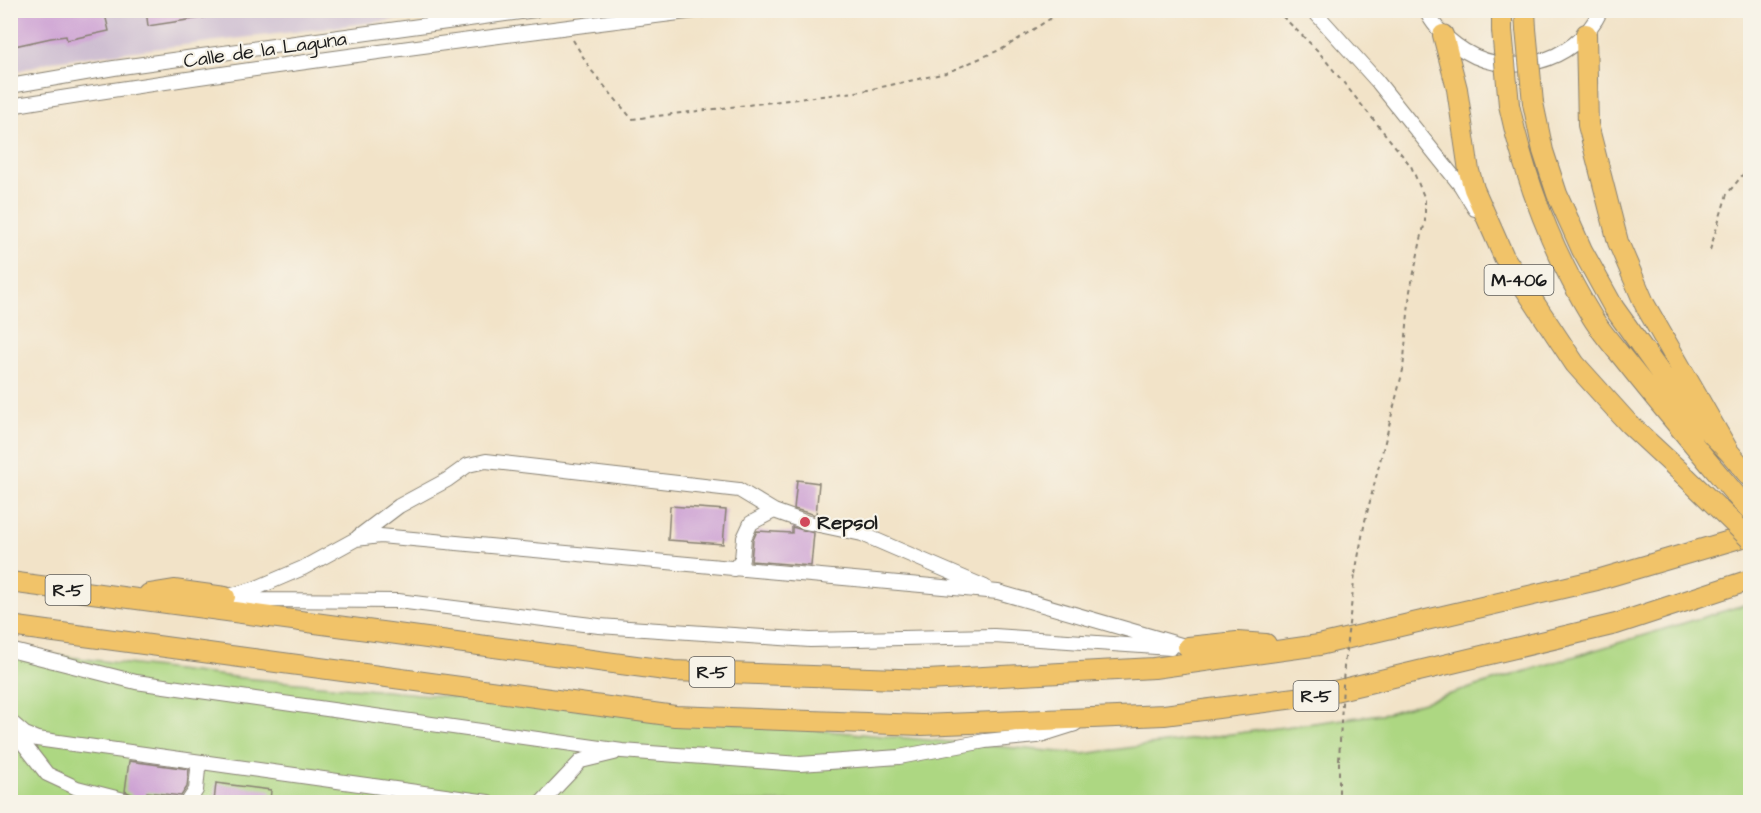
<svg xmlns="http://www.w3.org/2000/svg" width="1761" height="813" viewBox="0 0 1761 813" font-family="'Architects Daughter',sans-serif">
	<style>
		.industrial { fill: #cebed1 }
		.green { fill: #add782; stroke: #647a4f; stroke-width: 1.5 }
		.building { fill: #cea3d4 }
		.lines { fill: none; stroke-linecap: round; stroke-linejoin: round }
		.minor-casing { stroke: #878072; stroke-width: 16 }
		.highway-casing { stroke: #878072; stroke-width: 22 }
		.path { stroke: #878072; stroke-width: 2; stroke-dasharray: 4.5 4.5; stroke-linecap: butt }
		.minor { stroke: #fff; stroke-width: 14 }
		.highway { stroke: #f1c369; stroke-width: 20 }
		.highway-bridge-casing { stroke: #878072; stroke-width: 22; stroke-linecap: butt }
		.path-bridge { stroke: #878072; stroke-width: 2; stroke-dasharray: 4.5 4.5; stroke-linecap: butt }
		.highway-bridge { stroke: #f1c369; stroke-width: 20 }
		.poi-dot { fill: #d1495b; stroke: #f7f3e8; stroke-width: 2 }
		.labels { text-anchor: middle; stroke-width: 4.5; stroke-linejoin: round; paint-order: stroke }
		.shield { fill: #f7f3e8; stroke: #5e5c59; stroke-width: 1.5 }
		.shield-label { font-size: 18px; font-weight: bold; fill: #1c1c1c }
		.street-label { font-size: 20px; fill: #1c1c1c; stroke: #f7f3e8 }
		.poi-label { font-size: 20px; font-weight: bold; fill: #1c1c1c; stroke: #f7f3e8; text-anchor: start }
	</style>
	<rect width="100%" height="100%" fill="#f7f3e8"/>
	<filter id="ink" filterUnits="userSpaceOnUse"><feTurbulence type="fractalNoise" baseFrequency=".0167" numOctaves="2"/><feDisplacementMap in="SourceGraphic" scale="12" xChannelSelector="R" yChannelSelector="G"/><feConvolveMatrix kernelMatrix="1 2 1 2 8 2 1 2 1" color-interpolation-filters="sRGB"/></filter>
	<filter id="wash" filterUnits="userSpaceOnUse"><feTurbulence type="fractalNoise" baseFrequency=".008" numOctaves="4" result="noise"/><feDisplacementMap in="SourceGraphic" scale="24" xChannelSelector="R" yChannelSelector="G"/><feGaussianBlur stdDeviation="1.35" result="paint"/><feColorMatrix in="noise" values="0 0 0 0 0 0 0 0 0 0 0 0 0 0 0 0 0 1.4 0 .05"/><feComposite in="paint" operator="in"/></filter>
	<g filter="url(#wash)">
		<rect width="100%" height="100%" fill="#f2e3c8"/>
		<path class="industrial" d="M 11,11 L 467,11 L 52,61 L 11,73 Z"/>
		<path class="green" d="M 1750,603 L 1750,802 L 11,802 L 11,650 L 242,678 L 1083,754 L 1388,713 Z"/>
		<g id="blocks">
			<path class="building" d="M 10,10 L 104,10 L 109,31 L 67,40 L 66,36 L 51,38 L 10,47 Z
				M 146,10 L 206,10 L 207,17 L 148,26 Z
				M 797,480 L 819,483 L 816,515 L 794,509 Z
				M 670,506 L 726,510 L 723,544 L 668,540 Z
				M 792,527 L 814,533 L 811,566 L 751,561 L 753,540 L 757,531 L 792,533 Z
				M 129,761 L 189,769 L 187,787 L 181,796 L 147,792 L 146,802 L 133,802 L 131,794 L 125,791 Z
				M 216,783 L 271,790 L 270,802 L 214,802 Z"/>
		</g>
	</g>
	<g filter="url(#ink)">
		<use href="#blocks" fill-opacity="0" stroke="#878072" stroke-width="1.5"/>
		<g class="lines">
			<defs>
				<path id="minor" d="M 1313,10 L 1377,81 L 1461,186 L 1475,209
					M 1426,10 C 1432,25 1444,36 1456,45 C 1504,82 1575,65 1601,10
					M 10,86 L 114,68 L 535,10
					M 10,106 C 241,69 472,39 703,10
					M 358,537 L 399,506 L 447,480 L 468,465 L 486,461 L 739,490 L 774,511 L 805,522 L 862,534 L 985,587
					M 734,569 L 742,559 L 744,538 L 751,523 L 774,511
					M 225,597 L 254,589 L 303,568 L 356,539 L 380,536 L 998,592 L 1188,647
					M 236,598 L 258,600 L 398,601 L 599,626 L 810,640 L 994,636 L 1171,648
					M 10,650 L 136,682 L 622,751 L 800,764 L 899,757 L 985,741 L 1037,736 L 1075,724
					M 10,721 L 25,734 L 37,739 L 488,802
					M 12,729 L 47,774 L 77,788 L 124,800
					M 188,802 L 196,790 L 198,769 L 202,762
					M 542,802 L 581,761 L 614,753"/>
				<path id="highway" d="M 1502,10 L 1502,30
					M 1525,10 L 1526,29
					M 1586,34 L 1588,125 L 1618,242 L 1645,305 L 1729,452
					M 1443,35 L 1457,89 L 1469,171 L 1474,189 L 1504,257 L 1575,364 L 1629,424 L 1686,477
					M 1533,103 L 1543,151 L 1557,194 L 1582,250 L 1614,308 L 1684,406 L 1729,452 L 1750,477
					M 1509,105 C 1525,180 1552,251 1592,317 C 1603,335 1618,351 1631,368 C 1670,417 1710,464 1750,512
					M 10,582 L 673,671 L 927,680 L 1154,668 L 1319,645 L 1597,580 L 1750,535
					M 149,594 L 174,590 L 225,597
					M 10,626 L 675,716 L 922,725 L 1164,715 L 1318,695 L 1616,624 L 1750,580
					M 1188,647 L 1237,642 L 1266,644"/>
			</defs>
			<use href="#minor" class="minor-casing"/>
			<use href="#highway" class="highway-casing"/>
			<path class="path" d="M 1276,10 L 1318,51 L 1411,166 L 1425,199 L 1425,221 L 1410,291 L 1403,370 L 1365,521 L 1355,574
				M 573,40 L 591,70 L 632,119 L 863,91 L 946,73 L 1004,48 L 1064,10
				M 1710,250 L 1727,194 L 1750,166
				M 1339,802 L 1339,760"/>
			<use href="#minor" class="minor"/>
			<use href="#highway" class="highway"/>
			<defs>
				<path id="highway-bridge" d="M 1526,29 L 1533,103
					M 1502,30 L 1509,105
					M 1686,477 L 1750,539"/>
			</defs>
			<use href="#highway-bridge" class="highway-bridge-casing"/>
			<path class="path-bridge" d="M 1339,760 L 1344,666 L 1355,574"/>
			<use href="#highway-bridge" class="highway-bridge"/>
		</g>
	</g>
	<circle class="poi-dot" cx="805" cy="522" r="6"/>
	<g class="labels">
		<g class="shield">
			<rect x="1484.5" y="265" width="69" height="30" rx="4.5"/>
			<rect x="45.5" y="575" width="45" height="30" rx="4.5"/>
			<rect x="689.5" y="657" width="45" height="30" rx="4.5"/>
			<rect x="1293.5" y="681" width="45" height="30" rx="4.5"/>
		</g>
		<g class="shield-label">
			<text x="1519" y="286">M-406</text>
			<text x="68" y="596">R-5</text>
			<text x="712" y="678">R-5</text>
			<text x="1316" y="702">R-5</text>
		</g>
		<g class="street-label">
			<text transform="translate(265 49) rotate(-8)" y="7">Calle de la Laguna</text>
		</g>
		<g class="poi-label">
			<text x="817" y="529">Repsol</text>
		</g>
	</g>
	<rect width="1761" height="813" fill="none" stroke="#f7f3e8" stroke-width="36"/>
</svg>
